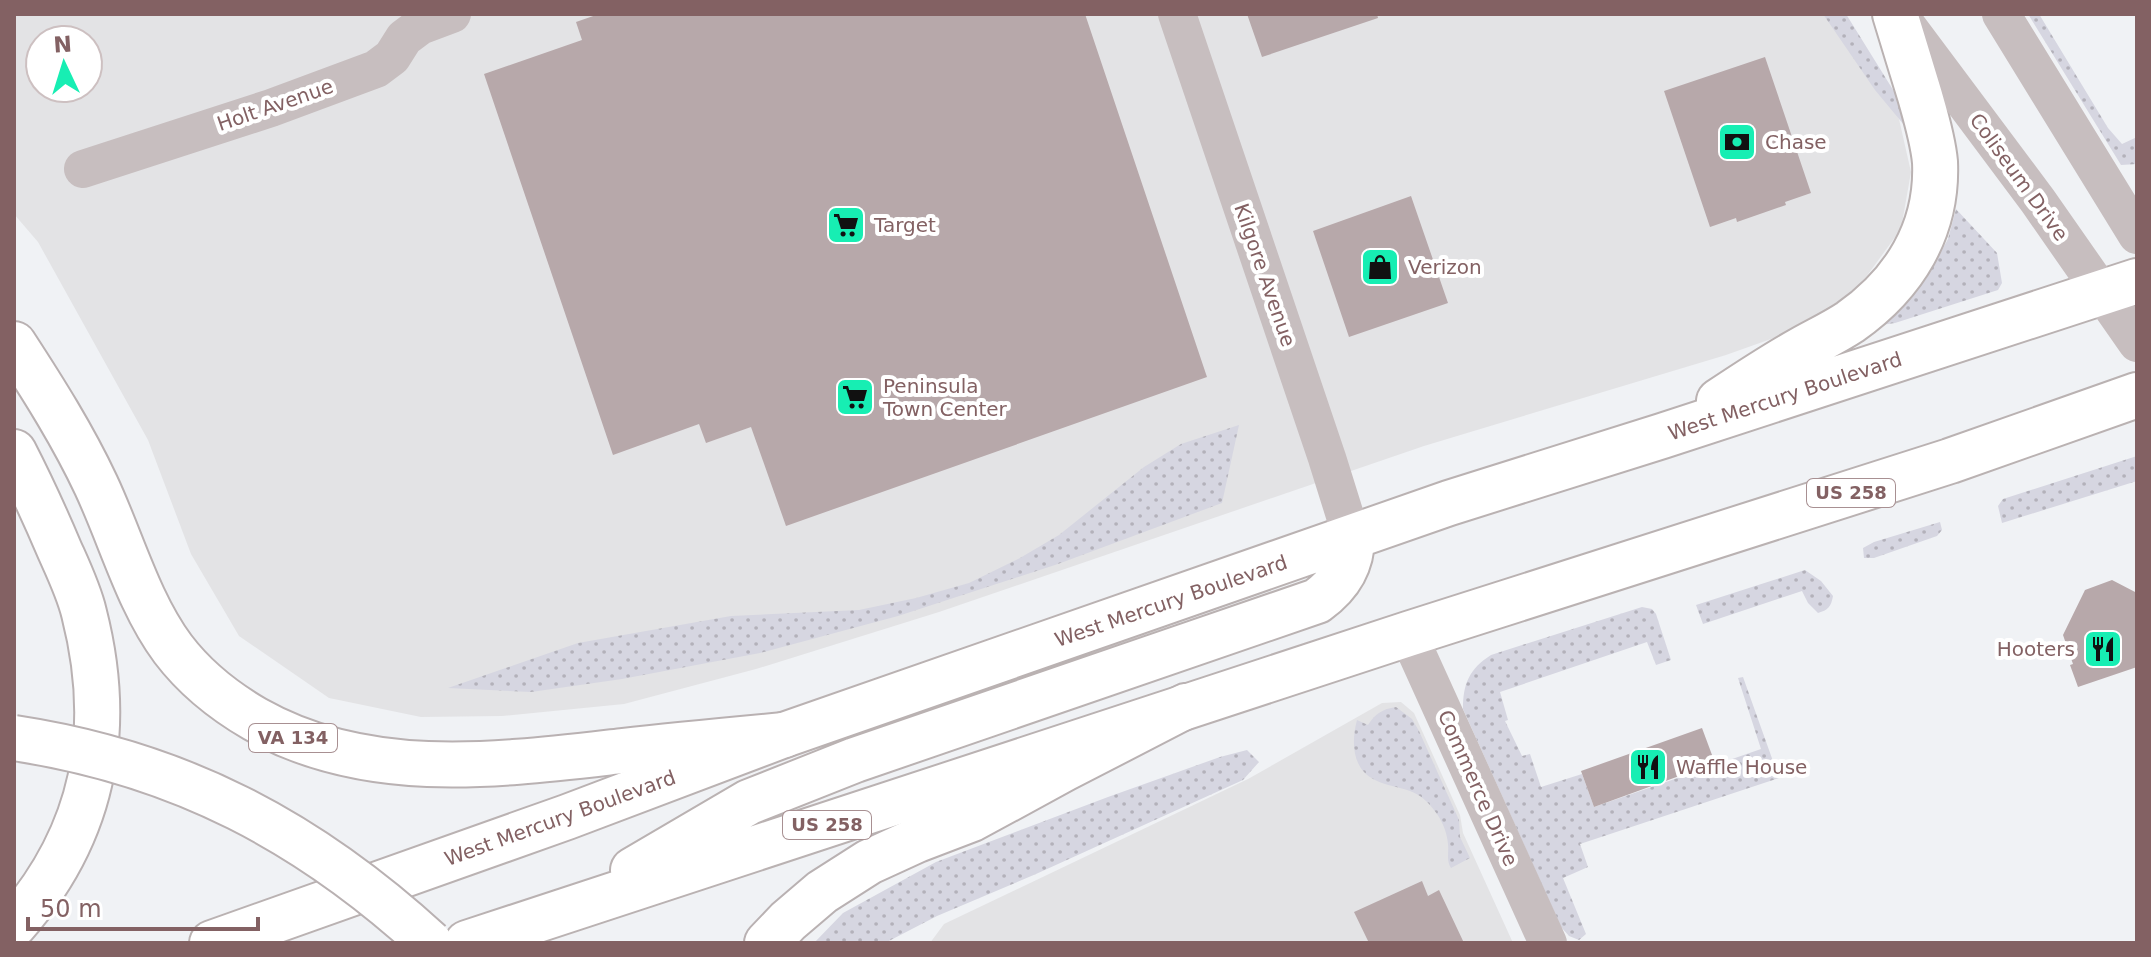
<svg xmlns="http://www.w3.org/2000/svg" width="2151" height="957" viewBox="0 0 2151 957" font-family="'DejaVu Sans',sans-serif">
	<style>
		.built { fill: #e3e3e5; fill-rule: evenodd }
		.grass { fill: url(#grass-dots) }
		.building { fill: #b7a8aa }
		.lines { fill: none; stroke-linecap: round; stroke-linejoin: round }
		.major-casing { stroke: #bab2b2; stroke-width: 48 }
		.highway-casing { stroke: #b9b1b2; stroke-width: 48 }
		.minor { stroke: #c7bebf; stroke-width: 38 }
		.major { stroke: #fff; stroke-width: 44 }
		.highway { stroke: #fff; stroke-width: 44 }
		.highway-bridge-casing { stroke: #b9b1b2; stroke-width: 48; stroke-linecap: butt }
		.highway-bridge { stroke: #fff; stroke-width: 44 }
		.labels { text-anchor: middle; stroke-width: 8; stroke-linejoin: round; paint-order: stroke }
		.shield { fill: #fff; stroke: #a89092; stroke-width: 2 }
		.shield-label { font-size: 18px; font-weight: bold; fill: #836163 }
		.street-label { font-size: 20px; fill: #836163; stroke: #fff }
		.poi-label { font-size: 20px; fill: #836163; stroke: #fff; text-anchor: start }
	</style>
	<defs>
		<pattern id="grass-dots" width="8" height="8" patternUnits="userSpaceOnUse" patternTransform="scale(2)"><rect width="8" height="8" fill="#d6d6e1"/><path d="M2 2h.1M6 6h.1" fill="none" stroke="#b3b1ba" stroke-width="1.8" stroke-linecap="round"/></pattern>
	</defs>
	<rect width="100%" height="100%" fill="#f0f2f5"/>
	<path class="built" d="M 14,14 L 1834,14 L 1899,119 L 1911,172 L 1901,229 L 1858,288 L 1796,330 L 1726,355 L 1424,446 L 939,612 L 756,669 L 624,704 L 502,716 L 421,717 L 329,698 L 239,636 L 191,554 L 148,440 L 38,242 L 14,214 ZM 40,40 L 88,40 L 88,88 L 40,88 Z
		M 1401,702 L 1414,713 L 1460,815 L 1463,833 L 1513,943 L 930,943 L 944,924 L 1248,779 L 1382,703 Z"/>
	<path class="grass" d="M 1823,14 L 1846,14 L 1895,93 L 1909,131 L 1875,90 Z
		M 2028,14 L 2039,14 L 2108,128 L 2122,144 L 2137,137 L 2137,164 L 2121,165 Z
		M 1956,209 L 1997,253 L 2002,283 L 1998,290 L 1895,323 L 1881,325 L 1926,279 L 1948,239 Z
		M 1239,425 L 1222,503 L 1058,564 L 898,616 L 760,653 L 622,679 L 531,692 L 448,688 L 578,643 L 731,616 L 859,610 L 916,598 L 969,583 L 1020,558 L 1059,535 L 1144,467 L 1181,444 Z
		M 2137,456 L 2137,481 L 2002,523 L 1998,506 L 2003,499 Z
		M 1940,522 L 1942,530 L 1937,536 L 1874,558 L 1864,558 L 1863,548 L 1874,542 Z
		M 1805,570 L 1821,581 L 1833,596 C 1831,607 1828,610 1818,613 L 1808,603 L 1802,591 L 1703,624 L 1696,605 Z
		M 1642,607 L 1652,609 L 1656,614 L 1671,660 L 1656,665 L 1647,642 L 1500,692 L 1508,720 L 1505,721 L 1522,756 L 1530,754 L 1541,787 L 1582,774 L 1594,807 L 1761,749 L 1738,678 L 1743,677 L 1779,778 L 1580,844 L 1588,867 L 1563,878 L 1586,934 L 1579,940 L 1569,936 L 1561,927 L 1463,709 C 1463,684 1469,669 1491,655 Z
		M 1396,707 L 1412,719 L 1419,731 L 1459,820 L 1460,837 L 1470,858 L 1451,868 C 1446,860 1449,853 1448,844 C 1447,832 1442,820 1434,810 C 1416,785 1398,791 1375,780 C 1352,769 1351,742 1357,720 L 1368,725 C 1375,714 1382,709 1396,707 Z
		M 1247,750 L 1259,762 L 1243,780 L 1036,874 L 937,916 L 885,943 L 814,943 L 843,913 L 936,862 L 1108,797 L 1220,757 Z"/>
	<path class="building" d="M 599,14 L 1085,14 L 1207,377 L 786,526 L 751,427 L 706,443 L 699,424 L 613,455 L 484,74 L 582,40 L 576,22 Z
		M 1247,14 L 1377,14 L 1378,18 L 1262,57 Z
		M 1765,57 L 1811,193 L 1785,202 L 1786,205 L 1737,222 L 1736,218 L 1710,227 L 1664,91 Z
		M 1411,196 L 1448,303 L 1349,337 L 1313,231 Z
		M 2112,580 L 2137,593 L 2137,667 L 2078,687 L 2070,665 L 2073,664 L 2063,635 L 2085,590 Z
		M 1702,728 L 1715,763 L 1594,807 L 1581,771 Z
		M 1422,881 L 1428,896 L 1439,890 L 1464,943 L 1369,943 L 1354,912 Z"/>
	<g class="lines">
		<defs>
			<path id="major" d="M 1719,401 C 1746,383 1773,365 1802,349 C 1818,340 1835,332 1850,322 C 1904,284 1938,230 1935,162 C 1933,140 1926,117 1920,96 C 1912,69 1903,41 1895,14
				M 633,870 L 749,802 L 855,760 L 1317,601 C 1339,585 1352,566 1352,538
				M 212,943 L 567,817 L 784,735 L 1449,503 L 1662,436 L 2137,281
				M 467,943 L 1408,634 L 1950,461 L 2137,395"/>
			<path id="highway" d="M 14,344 C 44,390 73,436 96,485 C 121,538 138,602 173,649 C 195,678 224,701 255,719 C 368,783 499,765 622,751 C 676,745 730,740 784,735
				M 14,452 C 31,485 46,518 60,551 C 69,571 79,592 84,613 C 114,730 94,834 14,925
				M 767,943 L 788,921 L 822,892 L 869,862 L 917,840 L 972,819 L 1064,769 L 1186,706"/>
		</defs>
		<use href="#major" class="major-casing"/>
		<use href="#highway" class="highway-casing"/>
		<path class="minor" d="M 1177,14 L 1327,458 L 1352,538
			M 2001,14 L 2137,235
			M 1902,19 L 2038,201 L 2137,343
			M 83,169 L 271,108 L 376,69 L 392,57 L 404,38 L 420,26 L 452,14
			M 1408,634 L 1548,943"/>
		<use href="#major" class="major"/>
		<use href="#highway" class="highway"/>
		<defs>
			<path id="highway-bridge" d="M 14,738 C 179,763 308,831 430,943"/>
		</defs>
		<use href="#highway-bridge" class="highway-bridge-casing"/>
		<use href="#highway-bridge" class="highway-bridge"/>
	</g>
	<defs>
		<symbol id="bank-square" viewBox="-11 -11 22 22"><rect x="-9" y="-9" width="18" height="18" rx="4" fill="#17eeb3" stroke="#fff"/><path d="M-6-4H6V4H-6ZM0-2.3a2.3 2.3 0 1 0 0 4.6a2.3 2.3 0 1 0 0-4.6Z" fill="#111"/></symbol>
		<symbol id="supermarket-square" viewBox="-11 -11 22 22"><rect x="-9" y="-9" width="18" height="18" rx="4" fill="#17eeb3" stroke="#fff"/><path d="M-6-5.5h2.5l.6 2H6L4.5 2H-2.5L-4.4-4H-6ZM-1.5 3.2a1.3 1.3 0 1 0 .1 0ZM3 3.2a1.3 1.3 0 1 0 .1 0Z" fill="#111"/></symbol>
		<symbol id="shop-square" viewBox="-11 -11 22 22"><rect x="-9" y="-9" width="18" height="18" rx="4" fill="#17eeb3" stroke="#fff"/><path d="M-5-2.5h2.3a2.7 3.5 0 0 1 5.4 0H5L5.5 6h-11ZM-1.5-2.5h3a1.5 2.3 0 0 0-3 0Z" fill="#111"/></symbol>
		<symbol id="restaurant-square" viewBox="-11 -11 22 22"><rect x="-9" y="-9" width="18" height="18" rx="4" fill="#17eeb3" stroke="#fff"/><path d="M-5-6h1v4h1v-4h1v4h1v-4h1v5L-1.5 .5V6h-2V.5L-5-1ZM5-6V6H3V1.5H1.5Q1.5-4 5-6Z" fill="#111"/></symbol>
	</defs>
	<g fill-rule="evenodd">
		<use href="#bank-square" x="1715" y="120" width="44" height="44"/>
		<use href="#supermarket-square" x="824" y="203" width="44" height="44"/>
		<use href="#shop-square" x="1358" y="245" width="44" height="44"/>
		<use href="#supermarket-square" x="833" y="375" width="44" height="44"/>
		<use href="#restaurant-square" x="2081" y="627" width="44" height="44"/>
		<use href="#restaurant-square" x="1626" y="745" width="44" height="44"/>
	</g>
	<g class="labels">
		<g class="shield">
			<rect x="1807" y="479" width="88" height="28" rx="6"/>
			<rect x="249" y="724" width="88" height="28" rx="6"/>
			<rect x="783" y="811" width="88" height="28" rx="6"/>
		</g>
		<g class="shield-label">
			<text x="1851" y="499">US 258</text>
			<text x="293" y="744">VA 134</text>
			<text x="827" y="831">US 258</text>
		</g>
		<g class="street-label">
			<text transform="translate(275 105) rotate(-19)" y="7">Holt Avenue</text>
			<text transform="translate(2019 177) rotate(54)" y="7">Coliseum Drive</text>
			<text transform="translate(1265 275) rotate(71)" y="7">Kilgore Avenue</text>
			<text transform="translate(1785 396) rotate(-18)" y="7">West Mercury Boulevard</text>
			<text transform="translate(1171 601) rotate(-19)" y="7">West Mercury Boulevard</text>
			<text transform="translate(1478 788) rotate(66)" y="7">Commerce Drive</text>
			<text transform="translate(560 818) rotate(-20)" y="7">West Mercury Boulevard</text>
		</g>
		<g class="poi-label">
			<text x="1765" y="149">Chase</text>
			<text x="874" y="232">Target</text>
			<text x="1408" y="274">Verizon</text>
			<text x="883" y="393">Peninsula<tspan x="883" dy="23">Town Center</tspan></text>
			<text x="2075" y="656" text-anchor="end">Hooters</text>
			<text x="1676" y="774">Waffle House</text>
		</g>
	</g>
	<rect width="2151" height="957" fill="none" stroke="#836163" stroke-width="32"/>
	<g transform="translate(64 64) rotate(356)"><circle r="38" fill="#ffffff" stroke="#cdc0c1" stroke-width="2"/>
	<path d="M0-6L14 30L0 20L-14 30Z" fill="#17eeb3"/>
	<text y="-12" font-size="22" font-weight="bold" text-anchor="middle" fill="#836163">N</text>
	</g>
	<path d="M28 917v12h230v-12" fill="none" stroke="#836163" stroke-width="4"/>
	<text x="40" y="917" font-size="24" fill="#836163" stroke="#ffffff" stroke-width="6" paint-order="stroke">50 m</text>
</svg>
